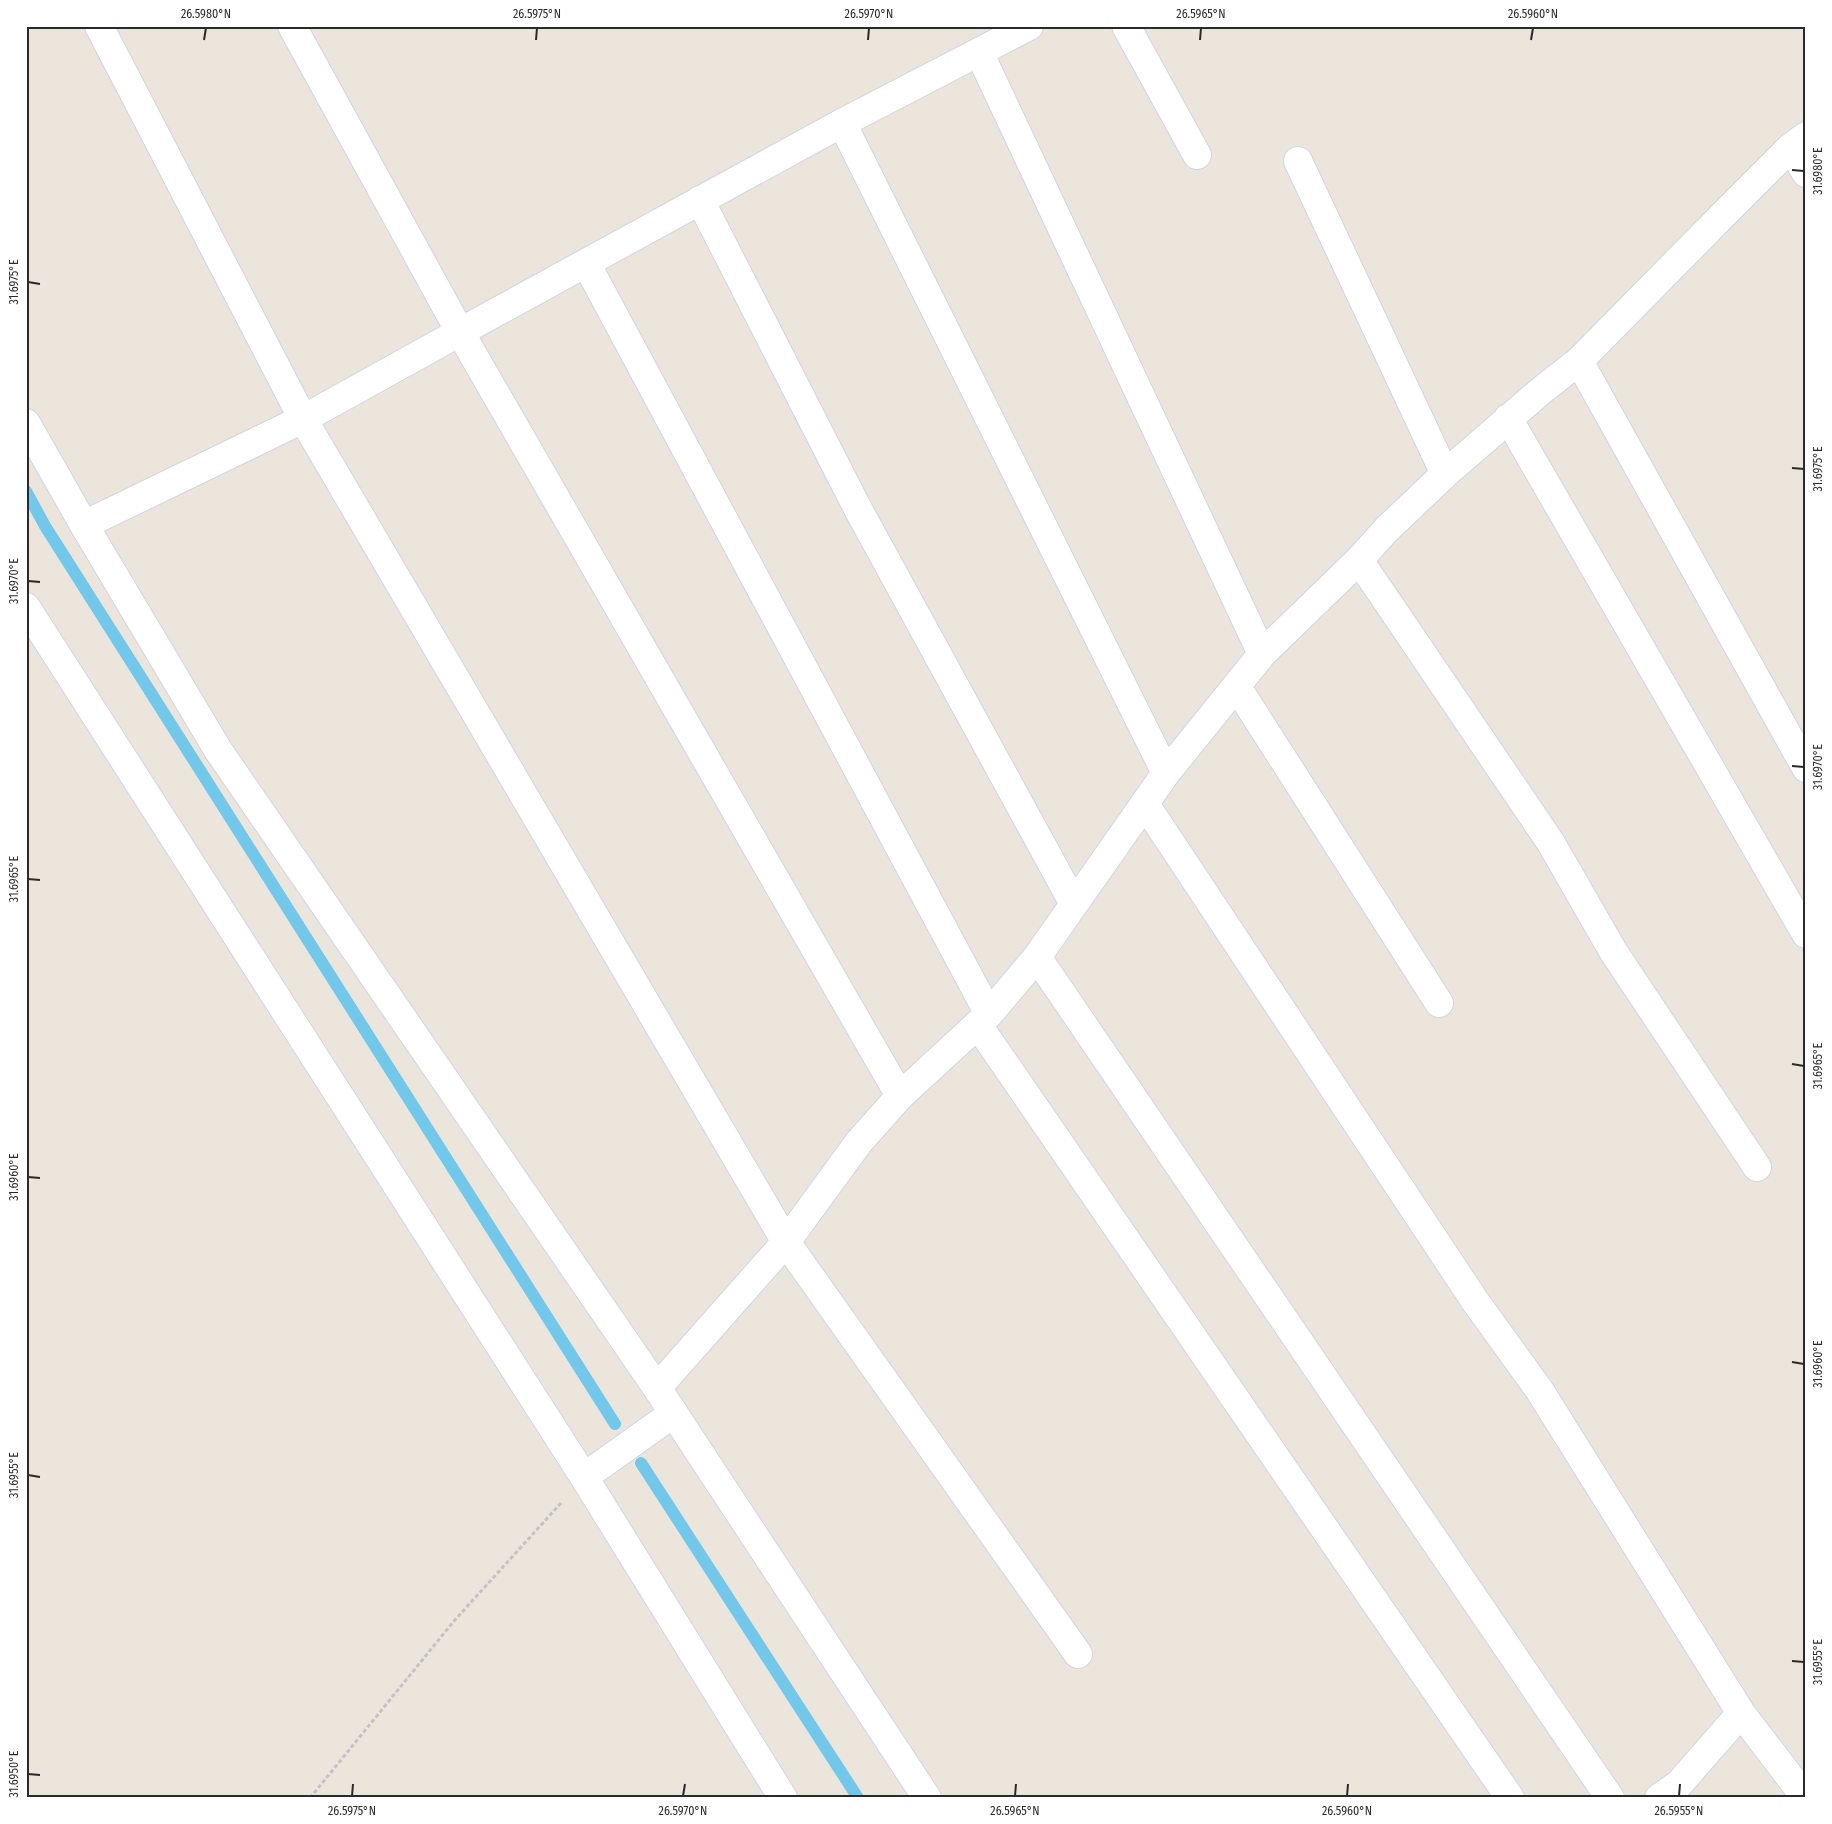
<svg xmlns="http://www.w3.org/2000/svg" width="1832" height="1824" viewBox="0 0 1832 1824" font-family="'Fira Sans Condensed',sans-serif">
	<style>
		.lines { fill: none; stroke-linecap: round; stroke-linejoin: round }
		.stream { stroke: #72c8ea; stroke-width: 12 }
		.street-casing { stroke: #d2d4e2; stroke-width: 30 }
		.secondary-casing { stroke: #d2d4e2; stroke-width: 30 }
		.path { stroke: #c3c3c3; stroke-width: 3; stroke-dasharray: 4 2.5; stroke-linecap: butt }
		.street { stroke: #fff; stroke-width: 28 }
		.secondary { stroke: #fff; stroke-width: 28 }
		.ticks { fill: none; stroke: #2a2a2a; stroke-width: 2 }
		.neatline { fill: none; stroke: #2a2a2a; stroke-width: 2 }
		.ticks-label { font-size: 12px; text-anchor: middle; fill: #2a2a2a }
	</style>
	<rect width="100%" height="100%" fill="#ece5dc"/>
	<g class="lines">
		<path class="stream" d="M 26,491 L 45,526 L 615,1424
			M 641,1463 L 858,1798"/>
		<defs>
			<path id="street" d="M 99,26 L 303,419 L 786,1242 L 1078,1654
				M 292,26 L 460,332 L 586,263
				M 1029,26 L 842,123 L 1166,773
				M 1126,26 L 1197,155
				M 979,52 L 1262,654
				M 842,123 L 586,263 L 989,1014
				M 1791,147 L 1806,173
				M 1298,161 L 1445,474
				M 700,200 L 858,509 L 1074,904
				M 1579,361 L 1806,768
				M 1508,418 L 1806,934
				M 84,525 L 303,419 L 460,332 L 900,1096
				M 1359,560 L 1551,843 L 1613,951 L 1757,1167
				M 26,607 L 584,1477 L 783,1798
				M 1237,687 L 1439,1003
				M 1145,804 L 1475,1301 L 1540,1391 L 1741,1713 L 1679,1784 L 1659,1798
				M 1037,957 L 1610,1798
				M 978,1025 L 1510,1798
				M 657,1388 L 786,1242 L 859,1142 L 900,1096 L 989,1014 L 1037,957 L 1166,773 L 1262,654 L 1359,560 L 1386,530 L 1445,474 L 1542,390 L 1579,361 L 1722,216 L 1791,147 L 1806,136
				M 584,1477 L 674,1413
				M 1741,1713 L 1806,1798"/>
			<path id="secondary" d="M 26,423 L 84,525 L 218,750 L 657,1388 L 927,1798"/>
		</defs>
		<use href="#street" class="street-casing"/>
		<use href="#secondary" class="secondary-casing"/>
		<path class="path" d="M 310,1798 L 454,1621 L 561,1503"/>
		<use href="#street" class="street"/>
		<use href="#secondary" class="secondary"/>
	</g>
	<path class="ticks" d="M 204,40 L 206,28M 536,40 L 537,28M 868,40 L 869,28M 1200,40 L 1201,28M 1531,40 L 1533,28M 1792,170 L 1804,171M 28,282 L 40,284M 1792,468 L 1804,469M 28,581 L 40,582M 1792,766 L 1804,767M 28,879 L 40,880M 1792,1064 L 1804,1066M 28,1177 L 40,1178M 1792,1362 L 1804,1364M 28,1475 L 40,1477M 1792,1661 L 1804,1662M 28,1774 L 40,1775M 352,1796 L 353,1784M 683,1796 L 685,1784M 1015,1796 L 1016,1784M 1347,1796 L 1348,1784M 1679,1796 L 1680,1784"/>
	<rect width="1832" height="1824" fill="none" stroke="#ffffff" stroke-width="55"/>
	<rect x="28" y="28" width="1776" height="1768" class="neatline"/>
	<g class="ticks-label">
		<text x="206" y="18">26.5980°N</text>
		<text x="537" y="18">26.5975°N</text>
		<text x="869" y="18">26.5970°N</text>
		<text x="1201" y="18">26.5965°N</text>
		<text x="1533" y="18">26.5960°N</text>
		<text transform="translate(1818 171) rotate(-90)" y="4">31.6980°E</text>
		<text transform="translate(14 282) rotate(-90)" y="4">31.6975°E</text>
		<text transform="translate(1818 469) rotate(-90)" y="4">31.6975°E</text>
		<text transform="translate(14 581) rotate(-90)" y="4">31.6970°E</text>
		<text transform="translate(1818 767) rotate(-90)" y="4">31.6970°E</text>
		<text transform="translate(14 879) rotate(-90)" y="4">31.6965°E</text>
		<text transform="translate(1818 1066) rotate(-90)" y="4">31.6965°E</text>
		<text transform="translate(14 1177) rotate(-90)" y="4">31.6960°E</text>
		<text transform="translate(1818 1364) rotate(-90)" y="4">31.6960°E</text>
		<text transform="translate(14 1475) rotate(-90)" y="4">31.6955°E</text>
		<text transform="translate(1818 1662) rotate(-90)" y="4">31.6955°E</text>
		<text transform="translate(14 1774) rotate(-90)" y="4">31.6950°E</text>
		<text x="352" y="1815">26.5975°N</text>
		<text x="683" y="1815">26.5970°N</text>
		<text x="1015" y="1815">26.5965°N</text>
		<text x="1347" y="1815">26.5960°N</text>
		<text x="1679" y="1815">26.5955°N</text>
	</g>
</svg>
